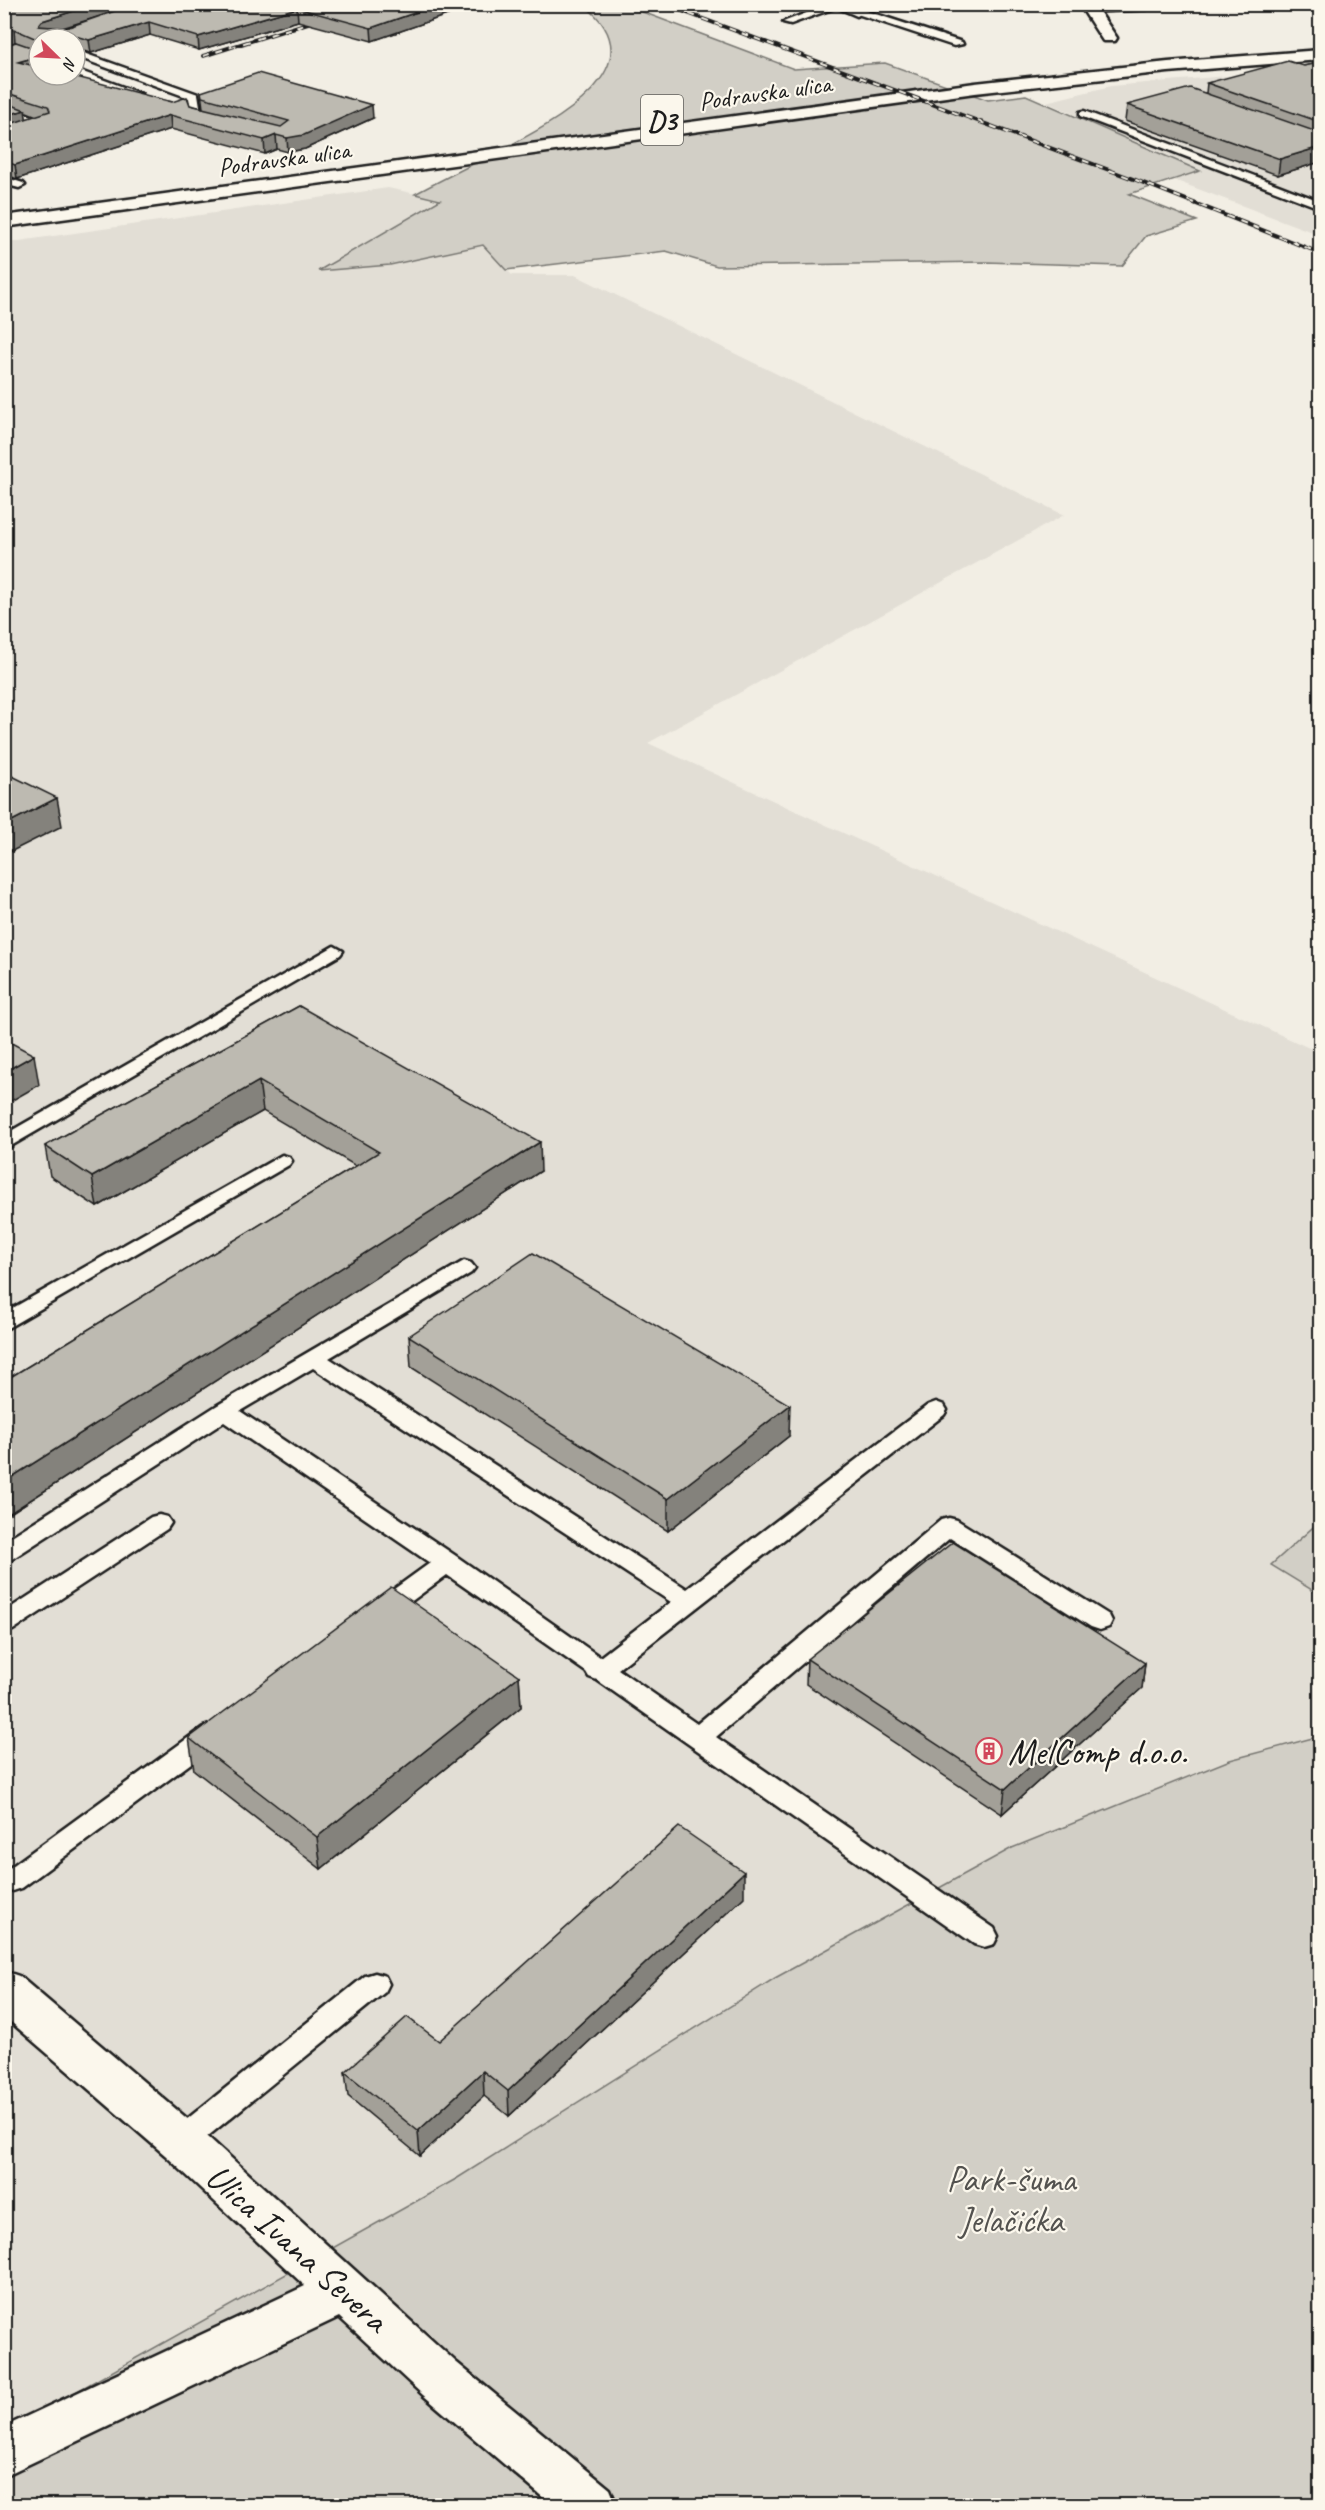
<svg xmlns="http://www.w3.org/2000/svg" width="1325" height="2510" viewBox="0 0 1325 2510" font-family="Caveat,sans-serif">
	<style>
		.built { fill: #e2ded5 }
		.green { fill: #d2cfc6; stroke: #777671; stroke-width: 1.5 }
		.lines { fill: none; stroke-linecap: round; stroke-linejoin: round }
		.service-casing { stroke: #1c1c1c; stroke-width: 5 }
		.minor-casing { stroke: #1c1c1c; stroke-width: 5 }
		.primary-casing { stroke: #1c1c1c; stroke-width: 5 }
		.service { fill: #fbf7ec; fill-rule: evenodd }
		.minor { fill: #fbf7ec; fill-rule: evenodd }
		.primary { fill: #fbf7ec; fill-rule: evenodd }
		.rail-casing { stroke: #1c1c1c; stroke-width: 4 }
		.rail { stroke: #fbf7ec; stroke-width: 2; stroke-dasharray: 7; stroke-linecap: butt }
		.wall { fill: #a3a098; stroke: #1c1c1c; stroke-width: 1.5; fill-rule: evenodd }
		.shaded-wall { fill: #84827c; stroke: #1c1c1c; stroke-width: 1.5 }
		.building { fill: #bdbab1; stroke: #1c1c1c; stroke-width: 1.5 }
		.labels { text-anchor: middle; stroke-width: 4.5; stroke-linejoin: round; paint-order: stroke }
		.far-street-label { font-size: 26px; fill: #1c1c1c; stroke: #fbf7ec }
		.shield { fill: #fbf7ec; stroke: #5f5e5a; stroke-width: 1.5 }
		.shield-label { font-size: 28px; font-weight: bold; fill: #1c1c1c }
		.near-poi-label { font-size: 36px; fill: #1c1c1c; stroke: #fbf7ec; text-anchor: start }
		.near-park-label { font-size: 36px; fill: #53524f; stroke: #fbf7ec }
		.near-street-label { font-size: 36px; fill: #1c1c1c; stroke: #fbf7ec }
	</style>
	<rect width="100%" height="100%" fill="#f2eee4"/>
	<filter id="ink" filterUnits="userSpaceOnUse"><feTurbulence type="fractalNoise" baseFrequency=".0167" numOctaves="2"/><feDisplacementMap in="SourceGraphic" scale="12" xChannelSelector="R" yChannelSelector="G"/><feConvolveMatrix kernelMatrix="1 2 1 2 8 2 1 2 1" color-interpolation-filters="sRGB"/></filter>
	<g filter="url(#ink)">
		<path class="built" d="M 1320,68 L 1320,235 L 1174,180 L 1200,170 L 1046,102 L 1111,86 Z
			M 388,188 L 440,199 L 320,270 L 390,265 L 483,245 L 512,275 L 575,275 L 1064,515 L 648,743 L 1320,1053 L 1320,1521 L 1272,1565 L 1320,1595 L 1320,1736 L 1230,1760 L 1012,1848 L 775,1978 L 456,2179 L 5,2432 L 5,243 Z"/>
		<path class="green" d="M 584,5 L 624,5 L 794,69 L 885,63 L 988,100 L 1026,95 L 1200,171 L 1129,194 L 1197,221 L 1146,236 L 1122,266 L 986,262 L 717,266 L 666,251 L 506,270 L 483,245 L 390,265 L 318,271 L 440,200 L 415,194 C 441,180 467,167 493,154 C 543,128 665,70 584,5 Z
			M 1320,1521 L 1320,1595 L 1271,1565 Z
			M 1320,1736 L 1320,2505 L 5,2505 L 4,2432 L 456,2179 L 775,1978 L 1012,1848 L 1230,1760 Z"/>
		<g class="lines">
			<defs>
				<path id="service" d="M 830,4 L 843,5 L 791,24 L 783,22 Z
					M 857,8 L 962,42 L 963,44 L 954,46 L 854,13 L 852,11 Z
					M 75,50 L 198,94 L 201,112 L 220,119 L 215,122 L 192,116 L 189,98 L 75,56 Z
					M 75,69 L 142,94 L 143,96 L 134,98 L 73,75 Z
					M 4,106 L 49,122 L 50,124 L 4,139 L 4,132 L 34,124 L 4,113 Z
					M 1084,111 L 1320,201 L 1320,208 L 1080,116 L 1080,112 Z
					M 4,177 L 23,183 L 25,185 L 19,188 L 4,184 Z
					M 334,946 L 343,951 L 340,955 L 4,1150 L 4,1135 Z
					M 282,1155 L 289,1157 L 292,1161 L 289,1165 L 4,1330 L 4,1313 Z
					M 464,1261 L 471,1263 L 475,1268 L 471,1273 L 329,1358 L 687,1589 L 928,1405 L 936,1402 L 944,1405 L 947,1410 L 944,1415 L 618,1669 L 697,1724 L 941,1520 L 949,1518 L 957,1520 L 1109,1615 L 1112,1621 L 1109,1627 L 1100,1630 L 1091,1627 L 950,1538 L 716,1737 L 994,1928 L 998,1936 L 994,1944 L 984,1947 L 974,1944 L 597,1680 L 589,1677 L 586,1672 L 447,1575 L 390,1617 L 381,1620 L 372,1617 L 369,1611 L 372,1605 L 430,1563 L 224,1422 L 12,1559 L 4,1561 L 4,1541 L 216,1406 ZM 313,1368 L 671,1602 L 600,1657 L 456,1556 L 240,1411 Z
					M 159,1515 L 167,1517 L 171,1523 L 167,1529 L 13,1630 L 4,1633 L 4,1612 L 151,1517 Z
					M 212,1724 L 221,1727 L 225,1734 L 221,1741 L 22,1888 L 13,1891 L 4,1888 L 4,1872 L 203,1727 Z
					M 375,1973 L 385,1976 L 389,1984 L 385,1992 L 191,2150 L 181,2154 L 171,2150 L 166,2141 L 171,2132 L 365,1976 Z"/>
				<path id="minor" d="M 829,4 L 853,4 L 865,11 L 857,16 Z
					M 1079,4 L 1094,4 L 1117,38 L 1115,41 L 1103,41 Z
					M 4,1971 L 19,1976 L 197,2127 L 457,2363 L 610,2489 L 617,2506 L 553,2506 L 423,2395 L 339,2317 L 4,2476 L 4,2427 L 305,2286 L 165,2155 L 4,2016 Z"/>
				<path id="primary" d="M 1320,50 L 1320,60 L 1168,72 L 975,93 L 4,227 L 4,216 L 975,83 L 1168,62 Z"/>
			</defs>
			<use href="#service" class="service-casing"/>
			<use href="#minor" class="minor-casing"/>
			<use href="#primary" class="primary-casing"/>
			<use href="#service" class="service"/>
			<use href="#minor" class="minor"/>
			<use href="#primary" class="primary"/>
			<defs>
				<path id="rail" d="M 663,4 L 1136,180 L 1320,253
					M 203,56 L 330,16 L 356,4"/>
			</defs>
			<use href="#rail" class="rail-casing"/>
			<use href="#rail" class="rail"/>
		</g>
		<path class="wall" d="M 4,4 L 453,4 L 453,13 L 372,41 L 298,21 L 199,50 L 150,35 L 91,53 L 75,49 L 75,39 L 39,39 L 39,75 L 203,108 L 201,92 L 373,118 L 305,149 L 288,152 L 277,149 L 265,154 L 171,129 L 17,179 L 4,174 ZM 102,16 L 66,28 L 62,28 ZM 15,42 L 20,44 L 8,45 ZM 25,112 L 27,112 L 37,116 L 26,119 Z
			M 755,4 L 822,4 L 815,7 L 769,9 Z
			M 858,4 L 912,4 L 861,6 Z
			M 1097,4 L 1148,4 L 1147,11 L 1103,13 Z
			M 1320,63 L 1320,162 L 1278,175 L 1125,121 L 1127,105 L 1206,93 L 1207,83 Z
			M 299,1006 L 541,1171 L 4,1517 L 4,1381 L 356,1166 L 263,1111 L 97,1207 L 50,1176 L 45,1146 Z
			M 409,1336 L 789,1436 L 668,1531 L 411,1367 Z
			M 807,1659 L 1145,1663 L 1142,1688 L 1002,1814 L 806,1684 Z
			M 519,1676 L 521,1707 L 321,1869 L 194,1770 L 189,1738 Z
			M 744,1897 L 509,2116 L 484,2096 L 420,2156 L 348,2096 L 345,2072 L 439,2041 Z"/>
		<path class="shaded-wall" d="M 96,4 L 139,4 L 43,34 L 38,26 L 42,21 Z
			M 440,4 L 453,4 L 453,13 L 372,41 L 371,28 Z
			M 1275,4 L 1300,4 L 1274,7 Z
			M 297,8 L 298,21 L 199,50 L 198,37 Z
			M 149,22 L 150,35 L 91,53 L 89,40 Z
			M 14,29 L 15,42 L 4,46 L 4,32 Z
			M 39,56 L 39,69 L 18,62 Z
			M 372,105 L 373,118 L 305,149 L 288,152 L 287,138 Z
			M 25,110 L 27,124 L 4,130 L 4,116 Z
			M 170,115 L 171,129 L 17,179 L 15,165 Z
			M 276,135 L 277,149 L 265,154 L 264,140 Z
			M 1320,147 L 1320,162 L 1278,175 L 1280,159 Z
			M 57,798 L 62,826 L 4,855 L 4,825 Z
			M 34,1055 L 39,1085 L 4,1105 L 4,1072 Z
			M 259,1081 L 263,1111 L 97,1207 L 92,1177 Z
			M 540,1142 L 541,1171 L 4,1517 L 4,1482 Z
			M 790,1405 L 789,1436 L 668,1531 L 668,1499 Z
			M 1145,1663 L 1142,1688 L 1002,1814 L 1005,1789 Z
			M 519,1676 L 521,1707 L 321,1869 L 317,1837 Z
			M 744,1872 L 744,1897 L 509,2116 L 508,2091 Z
			M 483,2071 L 484,2096 L 420,2156 L 418,2131 Z"/>
		<path class="building" d="M 4,4 L 96,4 L 42,21 L 38,26 L 66,28 L 135,4 L 440,4 L 371,28 L 297,8 L 198,37 L 149,22 L 89,40 L 72,35 L 72,39 L 39,40 L 14,29 L 4,32 Z
			M 16,42 L 39,50 L 39,42 L 39,56 L 18,62 L 39,67 L 39,75 L 69,75 L 172,102 L 187,97 L 190,105 L 281,127 L 289,121 L 202,97 L 201,92 L 258,73 L 372,105 L 304,135 L 287,138 L 276,135 L 264,140 L 170,115 L 15,165 L 4,161 L 4,126 L 50,111 L 48,106 L 4,92 L 4,46 Z
			M 1288,61 L 1304,66 L 1320,63 L 1320,122 L 1207,83 Z
			M 1190,88 L 1320,133 L 1320,147 L 1280,159 L 1127,105 Z
			M 4,102 L 25,110 L 4,116 Z
			M 4,772 L 57,798 L 4,825 Z
			M 299,1006 L 540,1142 L 4,1482 L 4,1381 L 379,1152 L 259,1081 L 92,1177 L 45,1146 Z
			M 4,1039 L 34,1055 L 4,1072 Z
			M 533,1253 L 790,1405 L 668,1499 L 409,1336 Z
			M 953,1542 L 1145,1663 L 1005,1789 L 807,1659 Z
			M 391,1587 L 519,1676 L 317,1837 L 189,1738 Z
			M 679,1827 L 744,1872 L 508,2091 L 483,2071 L 418,2131 L 345,2072 L 407,2017 L 439,2041 Z"/>
	</g>
	<defs>
		<symbol id="building-ring" viewBox="-11 -11 22 22"><circle r="9.5" fill="#fbf7ec" stroke="#d1495b" stroke-width="1.5"/><path d="M-4-6H4V6H1V3H-1V6H-4ZM-2.5-4.3h1.7v1.8h-1.7ZM.8-4.3h1.7v1.8H.8ZM-2.5-1h1.7V.8h-1.7ZM.8-1h1.7V.8H.8Z" fill="#d1495b"/></symbol>
	</defs>
	<g fill-rule="evenodd">
		<use href="#building-ring" x="974" y="1736" width="30" height="30"/>
	</g>
	<g class="labels">
		<g class="far-street-label">
			<text transform="translate(765 92) rotate(-8)" y="9">Podravska ulica</text>
			<text transform="translate(284 158) rotate(-8)" y="9">Podravska ulica</text>
		</g>
		<rect class="shield" x="641" y="95" width="42" height="50" rx="4.5"/>
		<g class="shield-label">
			<text x="662" y="130">D3</text>
		</g>
		<g class="near-poi-label">
			<text x="1008" y="1764">MelComp d.o.o.</text>
		</g>
		<g class="near-park-label">
			<text x="1011" y="2191">Park-šuma<tspan x="1011" dy="41">Jelačićka</tspan></text>
		</g>
		<g class="near-street-label">
			<text transform="translate(298 2247) rotate(42)" y="13">Ulica Ivana Severa</text>
		</g>
	</g>
	<rect width="1325" height="2510" fill="none" stroke="#fbf7ec" stroke-width="24"/>
	<rect x="12" y="12" width="1301" height="2486" fill="none" stroke="#1c1c1c" stroke-width="2" filter="url(#ink)"/>
	<g transform="translate(57 57) rotate(114)"><circle r="28" fill="#fbf7ec" stroke="#a29f99" stroke-width="1.5"/>
	<path d="M0-4.5L10 22L0 15L-10 22Z" fill="#d1495b"/>
	<text y="-9" font-size="16" font-weight="bold" text-anchor="middle" fill="#1c1c1c">N</text>
	</g>
</svg>
